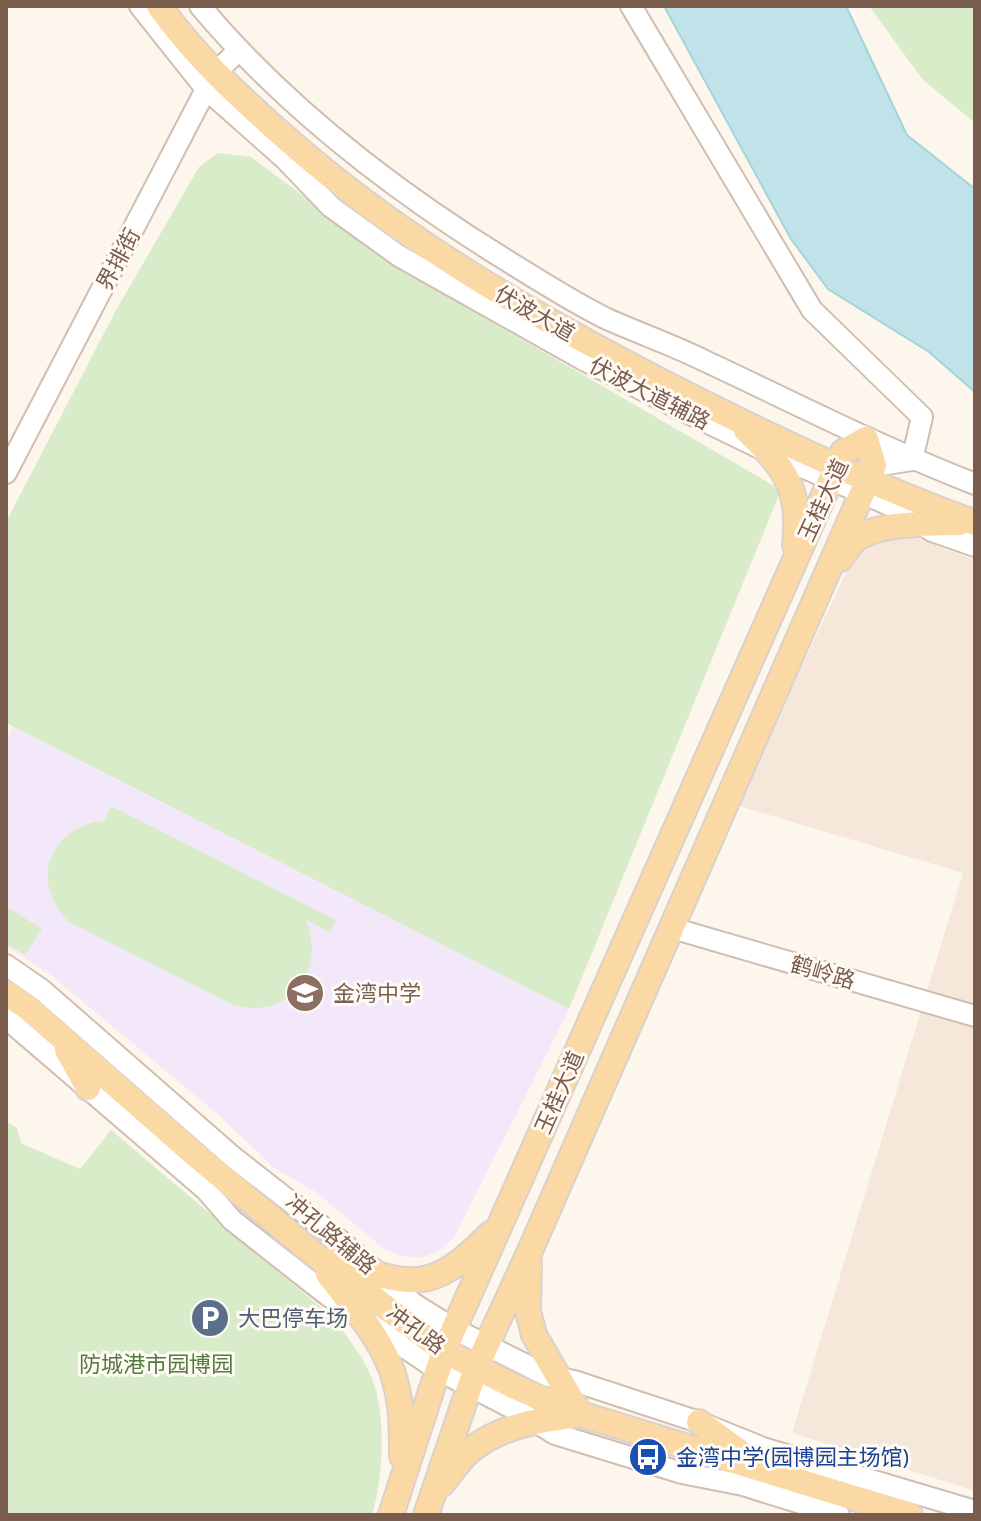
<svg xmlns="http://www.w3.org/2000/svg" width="981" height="1521" viewBox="0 0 981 1521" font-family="'Open Sans','Noto Sans SC',sans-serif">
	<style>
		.residential { fill: #f5e8da }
		.education { fill: #f3e8fa }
		.green { fill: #d8ecc9 }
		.water { fill: #bfe3e8; stroke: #a5d3da; stroke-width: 2 }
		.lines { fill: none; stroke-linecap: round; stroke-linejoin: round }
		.minor-casing { stroke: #d1beb0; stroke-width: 24 }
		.major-casing { stroke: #dad1cd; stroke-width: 28 }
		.minor { stroke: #fff; stroke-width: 20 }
		.major { stroke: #fbd9a5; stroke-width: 24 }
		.labels { text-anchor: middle; stroke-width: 6; stroke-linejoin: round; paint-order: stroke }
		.street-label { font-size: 22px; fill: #7a5c4d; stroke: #fffaf3 }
		.education-label { font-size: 22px; fill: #785e54; stroke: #fffaf3; text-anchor: start }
		.service-label { font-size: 22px; fill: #4e5e75; stroke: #fffaf3; text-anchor: start }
		.park-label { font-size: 22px; fill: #537a41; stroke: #fffaf3 }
		.transit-label { font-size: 22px; fill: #164399; stroke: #fffaf3; text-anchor: start }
	</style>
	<rect width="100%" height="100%" fill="#fdf6ec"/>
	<path class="residential" d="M 914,537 L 975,560 L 975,1491 L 792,1433 L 963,873 L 736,805 L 852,560 L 880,540 Z"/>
	<path class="education" d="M 13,727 L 569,1009 L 454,1238 L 438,1252 L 419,1258 L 402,1256 L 384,1249 L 316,1192 L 273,1167 L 221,1117 L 52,976 L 6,946 L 6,742 Z"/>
	<path class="green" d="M 869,6 L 975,6 L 975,123 L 923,80 Z
		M 218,153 L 251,157 L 406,272 L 781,490 L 569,1009 L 6,723 L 6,522 L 115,312 L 199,167 Z
		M 111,806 L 336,920 L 330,932 L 306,920 C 327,972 289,1021 233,1005 L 69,922 C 29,884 48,826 104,821 Z
		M 6,906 L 42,929 L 25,955 L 6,943 Z
		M 6,1121 L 17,1128 L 21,1143 L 80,1169 L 111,1130 L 330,1315 C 347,1336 365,1358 374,1384 C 386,1421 383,1478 372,1515 L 6,1515 Z"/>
	<path class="water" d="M 664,6 L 846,6 L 907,135 L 975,189 L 975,392 L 929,352 L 828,289 L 791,239 Z"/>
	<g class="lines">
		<defs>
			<path id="minor" d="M 140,6 L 206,89 L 285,159 L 331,207 L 399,256 L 582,359 L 686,412 L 768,452 L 894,507 L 932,531 L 975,546
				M 200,6 C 285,107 394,191 506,260 C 538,280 571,301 605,318 C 638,333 673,345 705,361 C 795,403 882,448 975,484
				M 631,6 L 812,310 L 922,417 L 912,460 L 874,466
				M 6,473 L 214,74 L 238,51
				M 672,928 L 975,1016
				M 6,965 L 42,990 L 233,1157 L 343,1243 L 414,1304 L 454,1329 L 548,1376 L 574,1381 L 699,1422 L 763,1448 L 975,1511
				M 6,1018 L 206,1190 L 232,1220 L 326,1294 L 438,1370 L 520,1412 L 555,1434 L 682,1473 L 743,1485 L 839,1515"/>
			<path id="major" d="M 159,6 C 195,56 234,92 280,133 C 394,235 525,311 660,381 C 763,434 867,483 975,523
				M 746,430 C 786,469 801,488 795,545
				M 840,559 C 844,554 847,548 852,543 C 874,521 930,524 959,523
				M 6,993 L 28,1008 L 192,1152 L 309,1250 L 444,1351 L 517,1388 L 580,1414 L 910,1515
				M 67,1050 L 88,1088
				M 334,1259 C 409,1287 431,1295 490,1234
				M 529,1262 L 528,1311 L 534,1335 L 580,1414
				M 328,1274 C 352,1306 385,1341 395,1381 C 402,1405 402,1431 402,1456
				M 699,1422 L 748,1458
				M 442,1484 C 451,1473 460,1459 471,1450 C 502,1425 540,1420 578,1415
				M 391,1515 L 444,1351 L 843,452 L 866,439 L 874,466 L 529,1253 L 476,1368 L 426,1515"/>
		</defs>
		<use href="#minor" class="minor-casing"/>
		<use href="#major" class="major-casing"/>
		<use href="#minor" class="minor"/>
		<use href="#major" class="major"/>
	</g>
	<defs>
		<symbol id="school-disc" viewBox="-11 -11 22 22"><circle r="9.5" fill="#8d6e63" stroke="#fffaf3"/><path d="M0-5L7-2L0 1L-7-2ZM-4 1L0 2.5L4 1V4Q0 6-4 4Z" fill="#fff"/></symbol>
		<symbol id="parking-disc" viewBox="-11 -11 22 22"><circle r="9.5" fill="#5c6f8a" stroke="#fffaf3"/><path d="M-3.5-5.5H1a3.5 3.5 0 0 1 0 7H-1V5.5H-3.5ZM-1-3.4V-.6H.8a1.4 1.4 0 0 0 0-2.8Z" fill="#fff"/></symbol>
		<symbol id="bus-disc" viewBox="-11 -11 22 22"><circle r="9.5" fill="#1a4fb4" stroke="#fffaf3"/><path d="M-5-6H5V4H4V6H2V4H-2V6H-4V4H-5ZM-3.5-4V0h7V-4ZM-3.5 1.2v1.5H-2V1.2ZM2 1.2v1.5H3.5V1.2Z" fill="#fff"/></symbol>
	</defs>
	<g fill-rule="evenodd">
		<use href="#school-disc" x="283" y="971" width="44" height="44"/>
		<use href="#parking-disc" x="188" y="1296" width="44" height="44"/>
		<use href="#bus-disc" x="626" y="1435" width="44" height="44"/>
	</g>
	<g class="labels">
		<g class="street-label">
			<text transform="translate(118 259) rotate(-62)" y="8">界排街</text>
			<text transform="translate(535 313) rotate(30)" y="8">伏波大道</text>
			<text transform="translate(650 393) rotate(27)" y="8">伏波大道辅路</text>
			<text transform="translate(823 500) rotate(-65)" y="8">玉桂大道</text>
			<text transform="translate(823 972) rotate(16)" y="8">鹤岭路</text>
			<text transform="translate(559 1092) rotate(-66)" y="8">玉桂大道</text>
			<text transform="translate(331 1234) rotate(40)" y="8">冲孔路辅路</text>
			<text transform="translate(416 1329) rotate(36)" y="8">冲孔路</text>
		</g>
		<g class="education-label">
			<text x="333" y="1001">金湾中学</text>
		</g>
		<g class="service-label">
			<text x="238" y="1326">大巴停车场</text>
		</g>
		<g class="park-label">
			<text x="156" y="1372">防城港市园博园</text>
		</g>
		<g class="transit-label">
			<text x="676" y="1465">金湾中学(园博园主场馆)</text>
		</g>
	</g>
	<rect width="981" height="1521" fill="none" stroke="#7a5c4d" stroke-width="16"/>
</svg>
